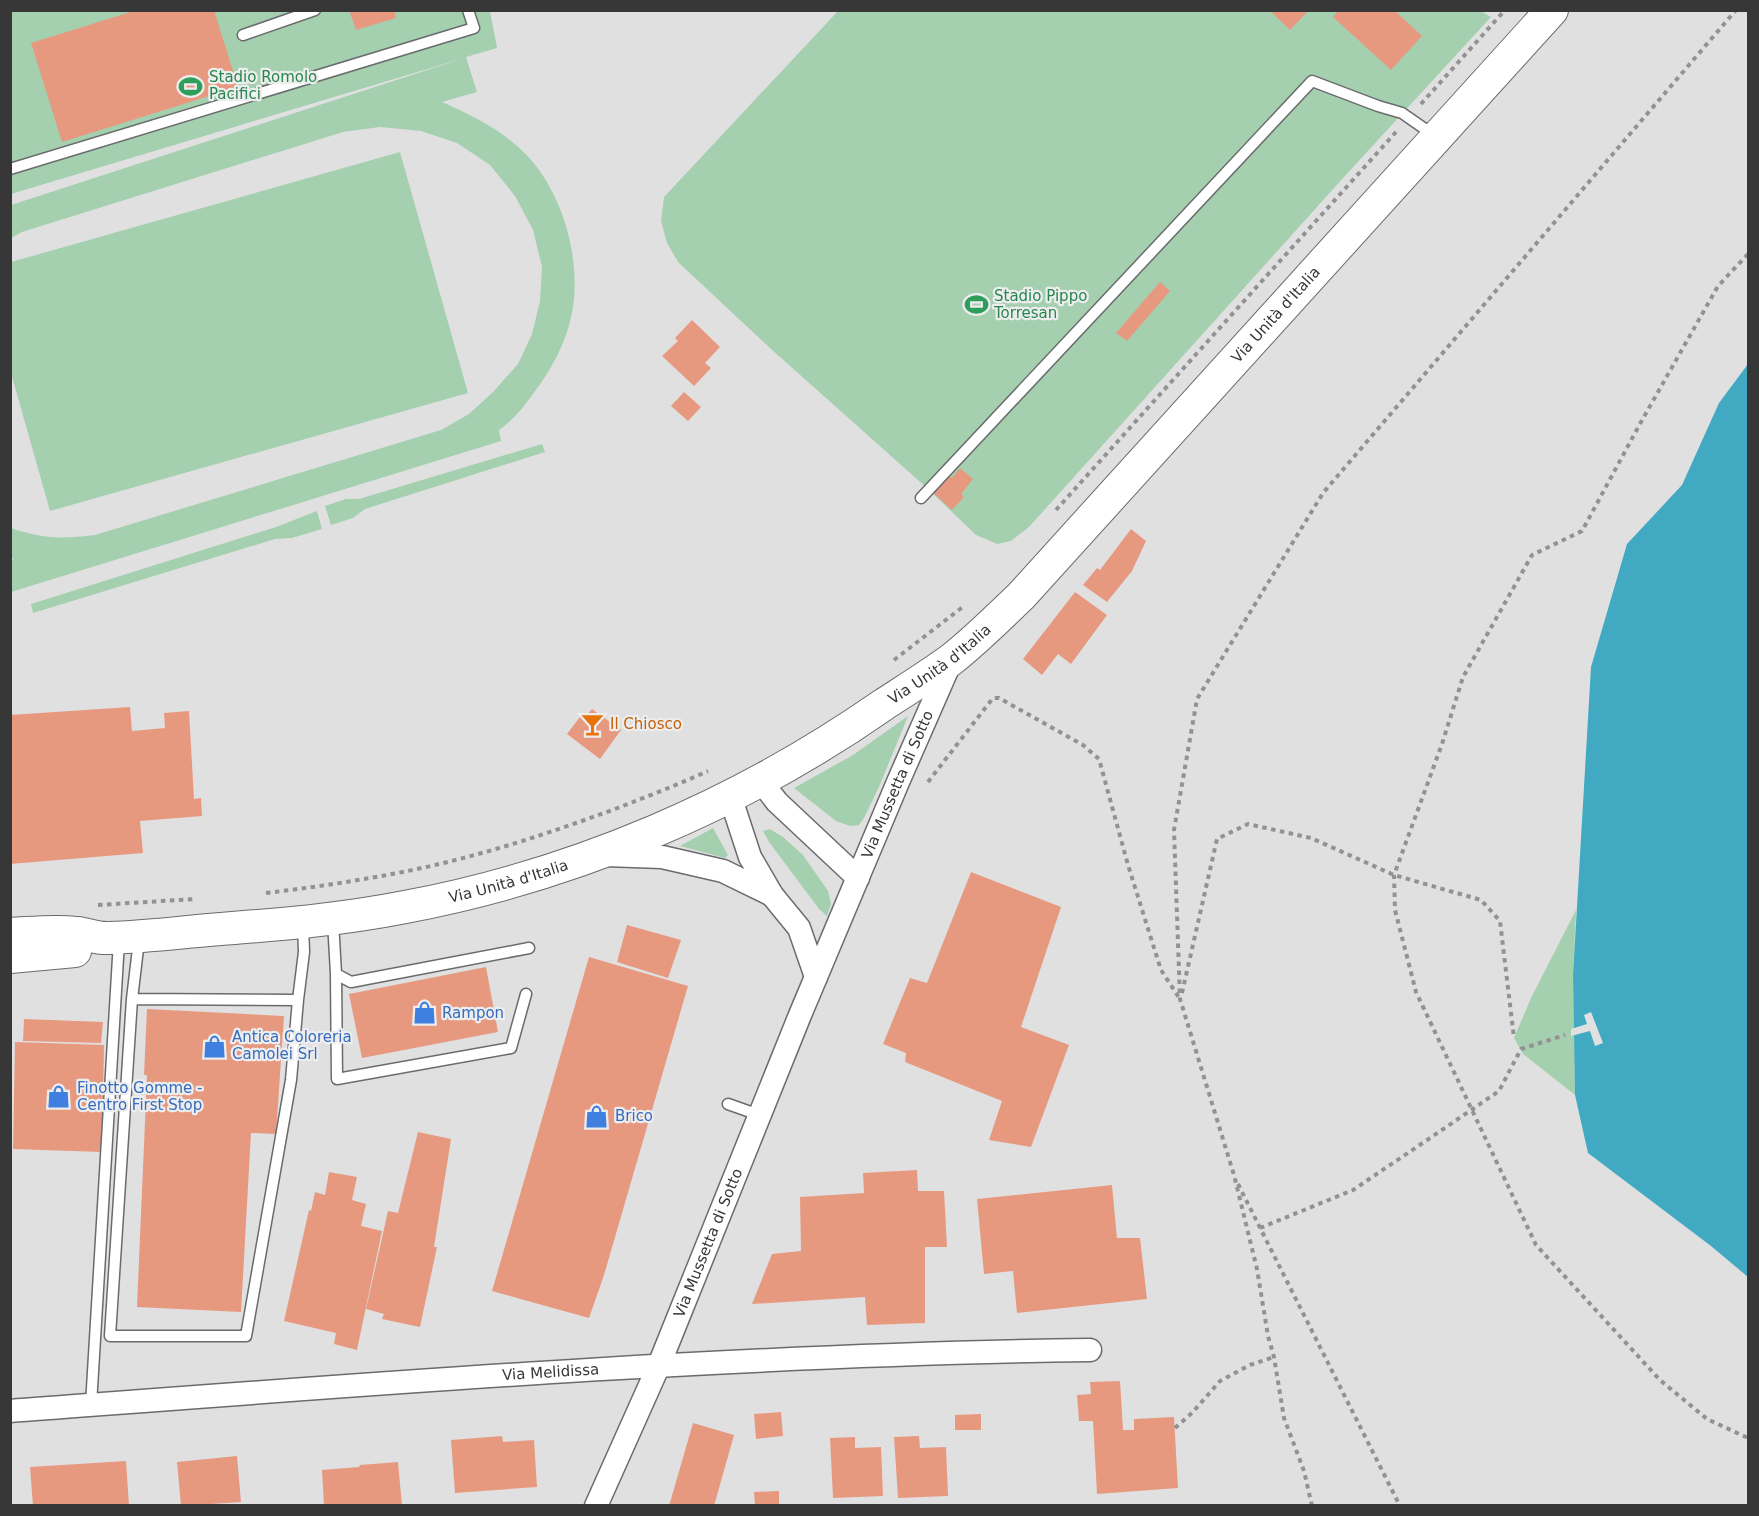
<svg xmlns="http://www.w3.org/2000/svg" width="1759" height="1516" viewBox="0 0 1759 1516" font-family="'DejaVu Sans',sans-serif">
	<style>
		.green { fill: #a5d0af }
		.water { fill: #41aac2 }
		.pier { fill: #e0e0e1 }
		.building { fill: #e79980 }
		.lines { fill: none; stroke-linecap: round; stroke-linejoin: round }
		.lane-casing { stroke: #6a6b6c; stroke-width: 13 }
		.street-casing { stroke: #6a6b6c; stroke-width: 25 }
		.secondary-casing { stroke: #6a6b6c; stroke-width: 34 }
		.path { stroke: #929293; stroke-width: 4; stroke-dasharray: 4.5 4.5; stroke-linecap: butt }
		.lane { stroke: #fff; stroke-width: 10 }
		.street { stroke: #fff; stroke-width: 22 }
		.secondary { stroke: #fff; stroke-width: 32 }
		.labels { text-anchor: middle; stroke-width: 4.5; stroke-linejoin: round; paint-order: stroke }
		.leisure-label { font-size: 15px; fill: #27864d; stroke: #ededee; text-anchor: start }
		.street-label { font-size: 15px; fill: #373738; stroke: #ededee }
		.food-label { font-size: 15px; fill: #c56008; stroke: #ededee; text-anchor: start }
		.shop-label { font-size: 15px; fill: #366cbe; stroke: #ededee; text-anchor: start }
	</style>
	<rect width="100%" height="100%" fill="#e0e0e1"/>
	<path class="green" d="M 1479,10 L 1491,17 L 1344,177 L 1029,527 L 1011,541 L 997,544 L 976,535 L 928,489 L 771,349 L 678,262 L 667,243 L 661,221 L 664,197 L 838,11 Z
		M 10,11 L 490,11 L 497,48 L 466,57 L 477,92 L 442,102 C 476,117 508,133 533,162 C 563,199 578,252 574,299 C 571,333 554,367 533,394 C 523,408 512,421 499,430 L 501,441 L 11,592 L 11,560 L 14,559 L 11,557 L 11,528 C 43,539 62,539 95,535 L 441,430 L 469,414 L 493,392 L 518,364 L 532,334 L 540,301 L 542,267 L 533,230 L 515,196 L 490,165 L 457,143 L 421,131 L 380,127 L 343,132 L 22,232 L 11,238 L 11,205 L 461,59 L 11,194 Z
		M 400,152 L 468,393 L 50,511 L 11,373 L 11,262 Z
		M 542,444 L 545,452 L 365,509 L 353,518 L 331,525 L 325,506 L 346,499 L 359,499 Z
		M 317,511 L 322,529 L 292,538 L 275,539 L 33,613 L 31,604 L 276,527 Z
		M 908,716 L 879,787 L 864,818 L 859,825 L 850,826 L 836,821 L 794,788 L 853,755 Z
		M 713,828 L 728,855 L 725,858 L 680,846 Z
		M 770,829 L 783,837 L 803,855 L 828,891 L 831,904 L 827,916 L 819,909 L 769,842 L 763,831 Z
		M 1576,910 L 1573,975 L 1575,1095 L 1523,1054 L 1514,1038 L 1531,998 Z"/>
	<path class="water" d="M 1748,364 L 1748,1277 L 1711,1246 L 1588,1153 L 1575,1095 L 1573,975 L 1591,667 L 1627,544 L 1682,485 L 1719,403 Z"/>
	<path class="pier" d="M 1591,1012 L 1603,1043 L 1595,1046 L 1590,1031 L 1571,1036 L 1571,1029 L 1587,1024 L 1584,1015 Z"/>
	<path class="building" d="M 137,10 L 214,10 L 238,87 L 62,142 L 31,43 Z
		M 349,10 L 394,10 L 396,18 L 356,30 Z
		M 1269,10 L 1309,10 L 1290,30 Z
		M 1339,10 L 1394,10 L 1422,36 L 1391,70 L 1333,17 Z
		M 1160,282 L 1170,291 L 1127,341 L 1116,333 Z
		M 692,320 L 720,347 L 705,363 L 711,368 L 694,386 L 662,356 L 678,341 L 675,338 Z
		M 684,392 L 701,407 L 688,421 L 671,406 Z
		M 960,468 L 973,479 L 961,494 L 964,497 L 952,510 L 932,492 L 949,475 L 952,478 Z
		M 1131,529 L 1146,541 L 1132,571 L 1107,602 L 1083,585 L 1097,568 L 1100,570 Z
		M 1075,592 L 1107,615 L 1071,664 L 1058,654 L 1042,675 L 1023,659 Z
		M 130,707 L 132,731 L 165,728 L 164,713 L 189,711 L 194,799 L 201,798 L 202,816 L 140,821 L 143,853 L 10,864 L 10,715 Z
		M 592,709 L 621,730 L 600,759 L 567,734 L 583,713 L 587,715 Z
		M 971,872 L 1061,907 L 1021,1027 L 1069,1045 L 1031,1147 L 989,1140 L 1002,1101 L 905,1062 L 906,1053 L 883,1044 L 910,978 L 927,983 Z
		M 627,925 L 681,940 L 668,978 L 617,962 Z
		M 589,957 L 688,986 L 604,1275 L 589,1318 L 492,1291 Z
		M 486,967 L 498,1032 L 362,1058 L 349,994 Z
		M 147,1009 L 284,1016 L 276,1134 L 251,1133 L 241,1312 L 137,1307 L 147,1075 L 144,1075 Z
		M 24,1019 L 103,1022 L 101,1043 L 23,1041 Z
		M 15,1042 L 104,1045 L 102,1152 L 13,1149 Z
		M 418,1132 L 451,1139 L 434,1247 L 437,1247 L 420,1327 L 382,1319 L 384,1314 L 366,1309 L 388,1211 L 398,1213 Z
		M 917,1170 L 918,1191 L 944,1191 L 947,1247 L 925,1247 L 925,1323 L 867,1325 L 865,1297 L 752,1304 L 772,1254 L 801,1251 L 800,1197 L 864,1193 L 863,1173 Z
		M 329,1172 L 357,1177 L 352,1200 L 366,1204 L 361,1226 L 382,1231 L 357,1350 L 334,1344 L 336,1333 L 284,1321 L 309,1210 L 311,1211 L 315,1192 L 325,1195 Z
		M 1112,1185 L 1117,1238 L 1140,1238 L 1147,1299 L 1017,1313 L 1013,1271 L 984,1274 L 977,1199 Z
		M 1120,1381 L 1123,1430 L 1134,1430 L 1134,1419 L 1174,1417 L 1178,1488 L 1097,1494 L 1093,1421 L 1079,1421 L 1077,1395 L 1091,1394 L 1090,1382 Z
		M 781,1412 L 783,1436 L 756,1439 L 754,1414 Z
		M 981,1414 L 981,1430 L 955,1430 L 955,1415 Z
		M 693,1423 L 734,1435 L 714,1506 L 669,1506 Z
		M 502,1436 L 503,1442 L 534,1440 L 537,1487 L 455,1493 L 451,1440 Z
		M 919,1436 L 920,1448 L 946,1447 L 948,1496 L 898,1498 L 894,1437 Z
		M 855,1437 L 855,1448 L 881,1447 L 883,1496 L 833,1498 L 830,1438 Z
		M 237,1456 L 241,1502 L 181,1506 L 177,1462 Z
		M 126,1461 L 129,1506 L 33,1506 L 30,1467 Z
		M 398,1462 L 402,1506 L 324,1506 L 322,1470 L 359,1467 L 360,1465 Z
		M 779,1491 L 779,1506 L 755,1506 L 754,1492 Z"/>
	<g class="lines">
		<defs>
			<path id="lane" d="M 243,35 L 315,10
				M 10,169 L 474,28 L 468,10
				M 921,498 L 1312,81 L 1378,106 L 1402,113 L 1435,136
				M 333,921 L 336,974 L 337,1079 L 511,1048 L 526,994
				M 139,940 L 132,999 L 298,1000 L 304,952 L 303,924
				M 336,974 L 351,982 L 529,948
				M 132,999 L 110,1336 L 246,1336 L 291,1080 L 298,1000
				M 728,1104 L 759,1115
				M 91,1405 L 119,941"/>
			<g id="street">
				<path d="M 760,780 L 777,802 L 858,878"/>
				<path d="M 730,796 L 750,857 L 772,895 L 799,928 L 816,977"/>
				<path d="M 605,855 L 662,857 L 723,871 L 772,895"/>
				<path id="s1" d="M 10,1411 C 370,1384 729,1355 1090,1350"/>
				<path id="s2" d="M 596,1506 L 659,1365 L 800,1015 L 898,782 L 951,661"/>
			</g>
			<g id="secondary">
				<path id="s3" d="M 10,934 C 32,933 55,930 77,933 C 87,934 98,939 109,938 C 142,937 175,933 208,930 C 273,925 340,920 405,907 C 576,875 741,804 883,705 C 906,690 930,675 952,659 C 976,640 999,617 1021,596 L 1552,10"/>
				<path d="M 10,957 L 75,951"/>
			</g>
		</defs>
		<use href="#lane" class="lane-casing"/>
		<use href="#street" class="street-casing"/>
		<use href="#secondary" class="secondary-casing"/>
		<path class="path" d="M 1421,104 L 1505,10
			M 1748,254 L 1718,286 L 1641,422 L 1582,531 L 1532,555 L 1463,677 L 1442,744 L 1394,875 L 1395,910 L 1416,992 L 1536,1245 L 1660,1380 L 1707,1419 L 1748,1438
			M 1056,510 L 1396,132
			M 894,660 L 964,606
			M 928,782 L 993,698 L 999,698 L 1083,745 L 1099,759 L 1128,865 L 1161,970 L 1180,999
			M 266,893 C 308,888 350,882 392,874 C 468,860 542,836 615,809 C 646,797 677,785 708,771
			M 98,905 L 195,899
			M 1182,993 L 1217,839 L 1248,824 L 1311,838 L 1394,875 L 1481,900 L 1500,921 L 1514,1038
			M 1238,1184 L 1400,1506
			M 1260,1228 L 1353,1190 L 1439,1132 L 1499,1091 L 1521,1049 L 1565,1035
			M 1175,1428 L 1192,1413 L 1220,1381 L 1250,1365 L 1274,1357
			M 1312,1506 L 1304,1471 L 1284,1418 L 1274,1357 L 1268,1336 L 1257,1269 L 1234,1175 L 1180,999 L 1174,830 L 1197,699 L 1323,493 L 1736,10"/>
		<use href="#lane" class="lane"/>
		<use href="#street" class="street"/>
		<use href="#secondary" class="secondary"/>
	</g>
	<defs>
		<symbol id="stadium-bare" viewBox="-9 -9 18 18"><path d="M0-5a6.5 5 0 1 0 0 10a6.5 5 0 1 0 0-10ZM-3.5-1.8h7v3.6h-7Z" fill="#2e9e5b" stroke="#ededee" stroke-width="2.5" paint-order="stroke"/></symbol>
		<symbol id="bar-bare" viewBox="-9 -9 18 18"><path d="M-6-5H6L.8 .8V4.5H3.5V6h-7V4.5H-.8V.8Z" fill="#e8710a" stroke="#ededee" stroke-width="2.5" paint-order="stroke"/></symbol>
		<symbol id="shop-bare" viewBox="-9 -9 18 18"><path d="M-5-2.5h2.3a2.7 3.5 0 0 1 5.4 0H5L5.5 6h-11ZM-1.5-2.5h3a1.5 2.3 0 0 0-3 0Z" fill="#3f7fe0" stroke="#ededee" stroke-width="2.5" paint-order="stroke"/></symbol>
	</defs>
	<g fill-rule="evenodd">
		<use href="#stadium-bare" x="174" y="70" width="33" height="33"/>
		<use href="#stadium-bare" x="960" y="288" width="33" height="33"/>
		<use href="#bar-bare" x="576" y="708" width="33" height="33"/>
		<use href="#shop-bare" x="408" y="996" width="33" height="33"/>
		<use href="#shop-bare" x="198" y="1030" width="33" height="33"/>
		<use href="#shop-bare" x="42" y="1080" width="33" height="33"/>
		<use href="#shop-bare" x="580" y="1100" width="33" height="33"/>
	</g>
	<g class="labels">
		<g class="leisure-label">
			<text x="209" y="82">Stadio Romolo<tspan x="209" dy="17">Pacifici</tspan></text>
			<text x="994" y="301">Stadio Pippo<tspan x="994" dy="17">Torresan</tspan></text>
		</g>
		<g class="street-label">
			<text dy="5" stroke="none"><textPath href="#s3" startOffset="1476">Via Unità d'Italia</textPath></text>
			<text dy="5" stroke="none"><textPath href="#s3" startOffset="990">Via Unità d'Italia</textPath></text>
			<text dy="5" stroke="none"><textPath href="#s2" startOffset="782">Via Mussetta di Sotto</textPath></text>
			<text dy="5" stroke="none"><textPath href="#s3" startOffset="504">Via Unità d'Italia</textPath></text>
			<text dy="5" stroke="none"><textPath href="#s2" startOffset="286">Via Mussetta di Sotto</textPath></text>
			<text dy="5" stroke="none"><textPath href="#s1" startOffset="542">Via Melidissa</textPath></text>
		</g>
		<g class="food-label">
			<text x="610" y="729">Il Chiosco</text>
		</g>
		<g class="shop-label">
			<text x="442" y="1018">Rampon</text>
			<text x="232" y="1042">Antica Coloreria<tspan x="232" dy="17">Camolei Srl</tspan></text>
			<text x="77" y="1093">Finotto Gomme -<tspan x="77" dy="17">Centro First Stop</tspan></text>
			<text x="615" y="1121">Brico</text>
		</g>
	</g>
	<rect width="1759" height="1516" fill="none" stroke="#373738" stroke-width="24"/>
</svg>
